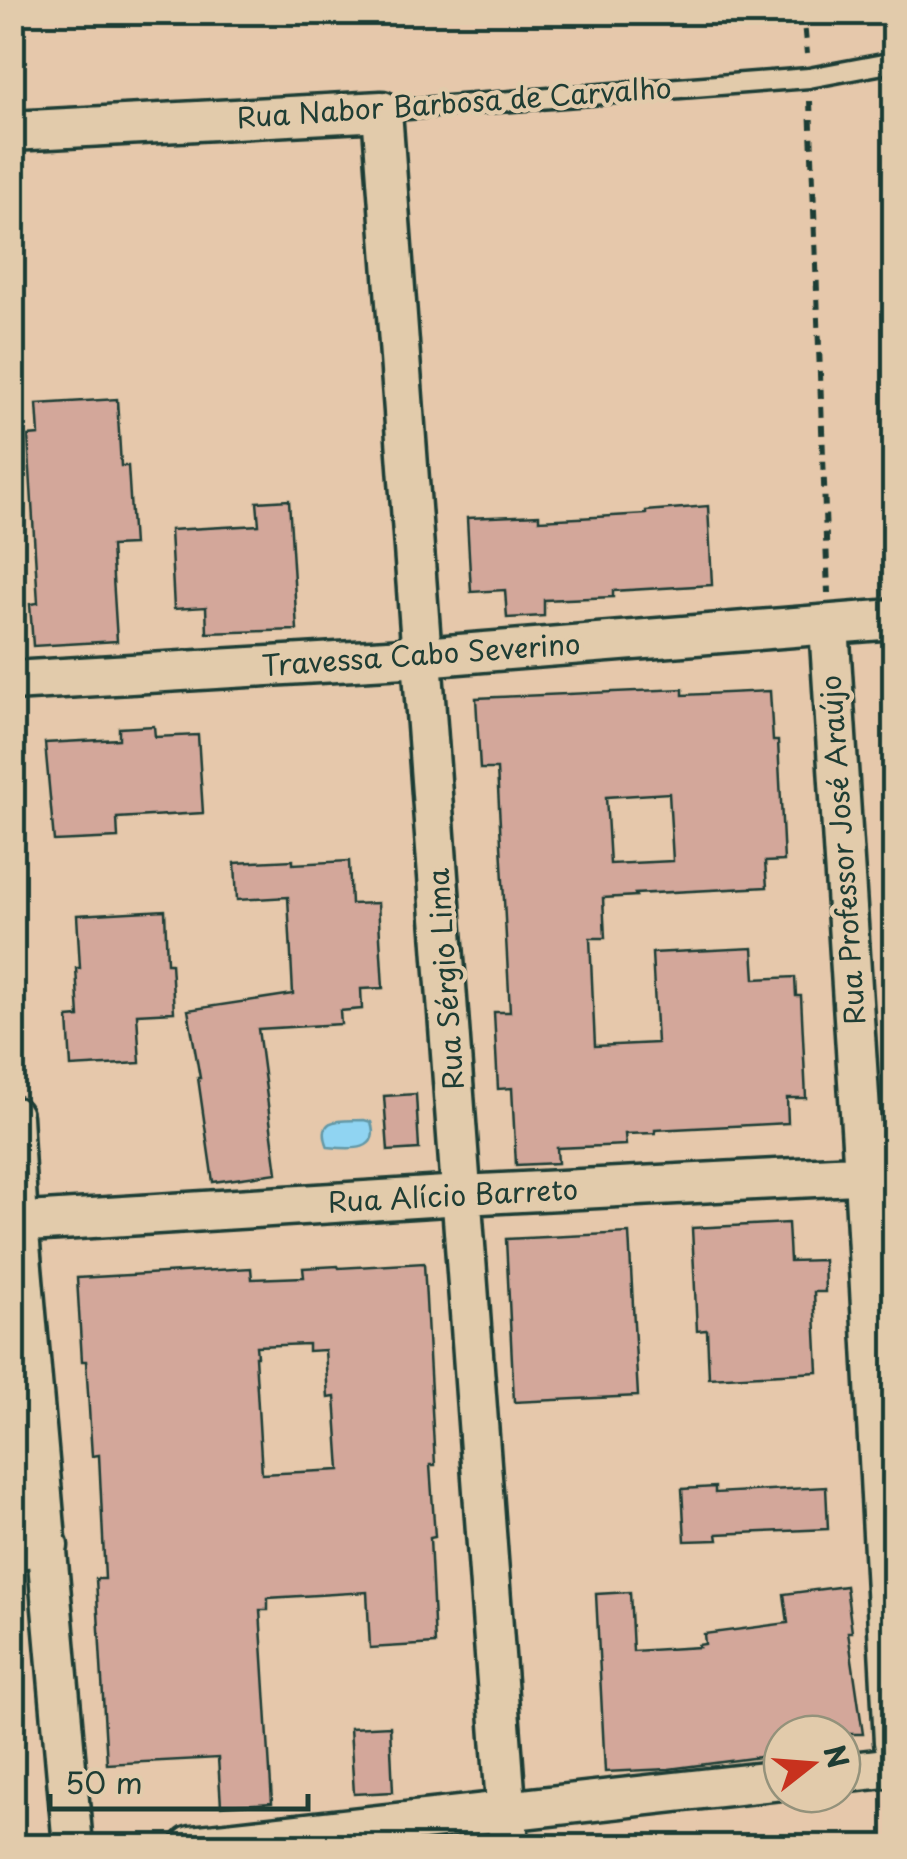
<svg xmlns="http://www.w3.org/2000/svg" width="907" height="1859" viewBox="0 0 907 1859" font-family="'Playpen Sans',sans-serif">
	<style>
		.water { fill: #90d4f2; stroke: #6398a6; stroke-width: 2.5 }
		.building { fill: #d3a79a; stroke: #1f3d34; stroke-width: 2.5; fill-rule: evenodd }
		.lines { fill: none; stroke-linecap: round; stroke-linejoin: round }
		.service-casing { stroke: #1f3d34; stroke-width: 25 }
		.minor-casing { stroke: #1f3d34; stroke-width: 45 }
		.path { stroke: #1f3d34; stroke-width: 6; stroke-dasharray: 10 8; stroke-linecap: butt }
		.service { stroke: #e2cbab; stroke-width: 18 }
		.minor { stroke: #e2cbab; stroke-width: 38 }
		.labels { text-anchor: middle; stroke-width: 9; stroke-linejoin: round; paint-order: stroke }
		.street-label { font-size: 28px; fill: #1f3d34; stroke: #e2cbab }
	</style>
	<rect width="100%" height="100%" fill="#e6c8ab"/>
	<filter id="ink" filterUnits="userSpaceOnUse"><feTurbulence type="fractalNoise" baseFrequency=".01" numOctaves="2"/><feDisplacementMap in="SourceGraphic" scale="20" xChannelSelector="R" yChannelSelector="G"/><feConvolveMatrix kernelMatrix="1 2 1 2 8 2 1 2 1" color-interpolation-filters="sRGB"/></filter>
	<g filter="url(#ink)">
		<path class="water" d="M 364,1120 L 371,1122 C 381,1153 350,1149 328,1147 C 315,1115 343,1121 364,1120 Z"/>
		<path class="building" d="M 117,399 L 121,466 L 128,466 L 133,545 L 111,546 L 117,641 L 33,646 L 30,604 L 38,603 L 28,436 L 39,435 L 37,404 Z
			M 289,500 L 297,630 L 207,633 L 206,607 L 174,609 L 170,530 L 259,525 L 257,502 Z
			M 708,506 L 712,585 L 613,591 L 613,597 L 544,600 L 544,616 L 507,618 L 505,590 L 471,592 L 467,518 L 539,515 L 539,520 L 578,518 L 646,514 L 646,511 Z
			M 683,689 L 683,695 L 770,691 L 773,741 L 778,741 L 784,861 L 765,862 L 767,887 L 635,894 L 636,896 L 603,898 L 605,938 L 590,938 L 595,1046 L 657,1043 L 652,953 L 753,948 L 755,979 L 795,977 L 796,996 L 801,996 L 806,1098 L 787,1098 L 788,1123 L 655,1130 L 655,1133 L 625,1134 L 626,1145 L 557,1148 L 558,1163 L 516,1165 L 512,1088 L 498,1089 L 496,1051 L 494,1012 L 510,1012 L 497,769 L 480,769 L 476,698 ZM 669,793 L 673,861 L 610,864 L 606,797 Z
			M 154,726 L 155,737 L 198,735 L 203,813 L 117,818 L 118,838 L 54,841 L 45,743 L 119,739 L 119,728 Z
			M 293,860 L 293,864 L 349,861 L 351,904 L 378,903 L 383,988 L 361,989 L 362,1009 L 340,1011 L 341,1024 L 258,1029 L 277,1173 L 213,1182 L 198,1078 L 200,1078 L 188,1010 L 293,994 L 288,897 L 237,900 L 235,863 Z
			M 165,910 L 167,963 L 171,963 L 174,1012 L 137,1014 L 140,1063 L 71,1067 L 68,1018 L 79,1017 L 76,968 L 80,968 L 77,915 Z
			M 416,1094 L 419,1149 L 388,1151 L 384,1096 Z
			M 788,1223 L 790,1261 L 824,1260 L 825,1292 L 814,1292 L 818,1372 L 709,1378 L 707,1330 L 697,1331 L 692,1228 Z
			M 629,1233 L 638,1396 L 514,1402 L 506,1239 Z
			M 424,1263 L 435,1465 L 430,1465 L 435,1537 L 430,1538 L 435,1644 L 370,1648 L 367,1592 L 268,1598 L 268,1610 L 260,1610 L 272,1803 L 221,1806 L 218,1758 L 107,1764 L 96,1579 L 105,1579 L 99,1455 L 92,1456 L 86,1361 L 82,1361 L 77,1278 L 251,1268 L 252,1279 L 304,1277 L 303,1268 L 338,1266 L 339,1268 ZM 308,1344 L 308,1351 L 325,1350 L 328,1398 L 335,1397 L 340,1470 L 262,1474 L 255,1356 L 257,1356 L 256,1346 Z
			M 715,1487 L 715,1493 L 826,1487 L 828,1529 L 717,1534 L 718,1540 L 685,1541 L 682,1489 Z
			M 846,1586 L 852,1632 L 848,1632 L 863,1734 L 782,1734 L 782,1754 L 669,1769 L 605,1772 L 596,1594 L 630,1592 L 633,1651 L 699,1647 L 698,1645 L 705,1644 L 704,1634 L 788,1623 L 784,1594 Z
			M 390,1726 L 393,1792 L 354,1794 L 350,1728 Z"/>
		<g class="lines">
			<defs>
				<path id="service" d="M 382,111 L 809,78 L 894,62"/>
				<path id="minor" d="M 12,131 L 382,111 L 509,1846
					M 829,625 L 864,1175 L 894,1742
					M 12,681 L 422,657 L 894,619
					M 12,1116 L 18,1222 L 73,1846
					M 12,1223 L 462,1195 L 894,1173
					M 12,1549 L 48,1546
					M 842,1773 L 894,1767
					M 191,1846 L 782,1780"/>
			</defs>
			<use href="#service" class="service-casing"/>
			<use href="#minor" class="minor-casing"/>
			<path class="path" d="M 803,12 L 807,54
				M 810,101 L 828,593"/>
			<use href="#service" class="service"/>
			<use href="#minor" class="minor"/>
		</g>
	</g>
	<g class="labels">
		<g class="street-label">
			<text transform="translate(454 103) rotate(-4)" y="10">Rua Nabor Barbosa de Carvalho</text>
			<text transform="translate(421 655) rotate(-4)" y="10">Travessa Cabo Severino</text>
			<text transform="translate(843 850) rotate(-94)" y="10">Rua Professor José Araújo</text>
			<text transform="translate(446 979) rotate(-94)" y="10">Rua Sérgio Lima</text>
			<text transform="translate(453 1196) rotate(-3)" y="10">Rua Alício Barreto</text>
		</g>
	</g>
	<rect width="907" height="1859" fill="none" stroke="#e2cbab" stroke-width="50"/>
	<rect x="25" y="25" width="857" height="1809" fill="none" stroke="#1f3d34" stroke-width="4" filter="url(#ink)"/>
	<g transform="translate(812 1764) rotate(73)"><circle r="48" fill="#e2cbab" stroke="#94927b" stroke-width="2.5"/>
	<path d="M0-8L18 38L0 25L-18 38Z" fill="#c8321e"/>
	<text y="-15" font-size="28" font-weight="bold" text-anchor="middle" fill="#1f3d34">N</text>
	</g>
	<path d="M50 1794v15h258v-15" fill="none" stroke="#1f3d34" stroke-width="5"/>
	<text x="65" y="1794" font-size="30" fill="#1f3d34" stroke="#e2cbab" stroke-width="8" paint-order="stroke">50 m</text>
</svg>
